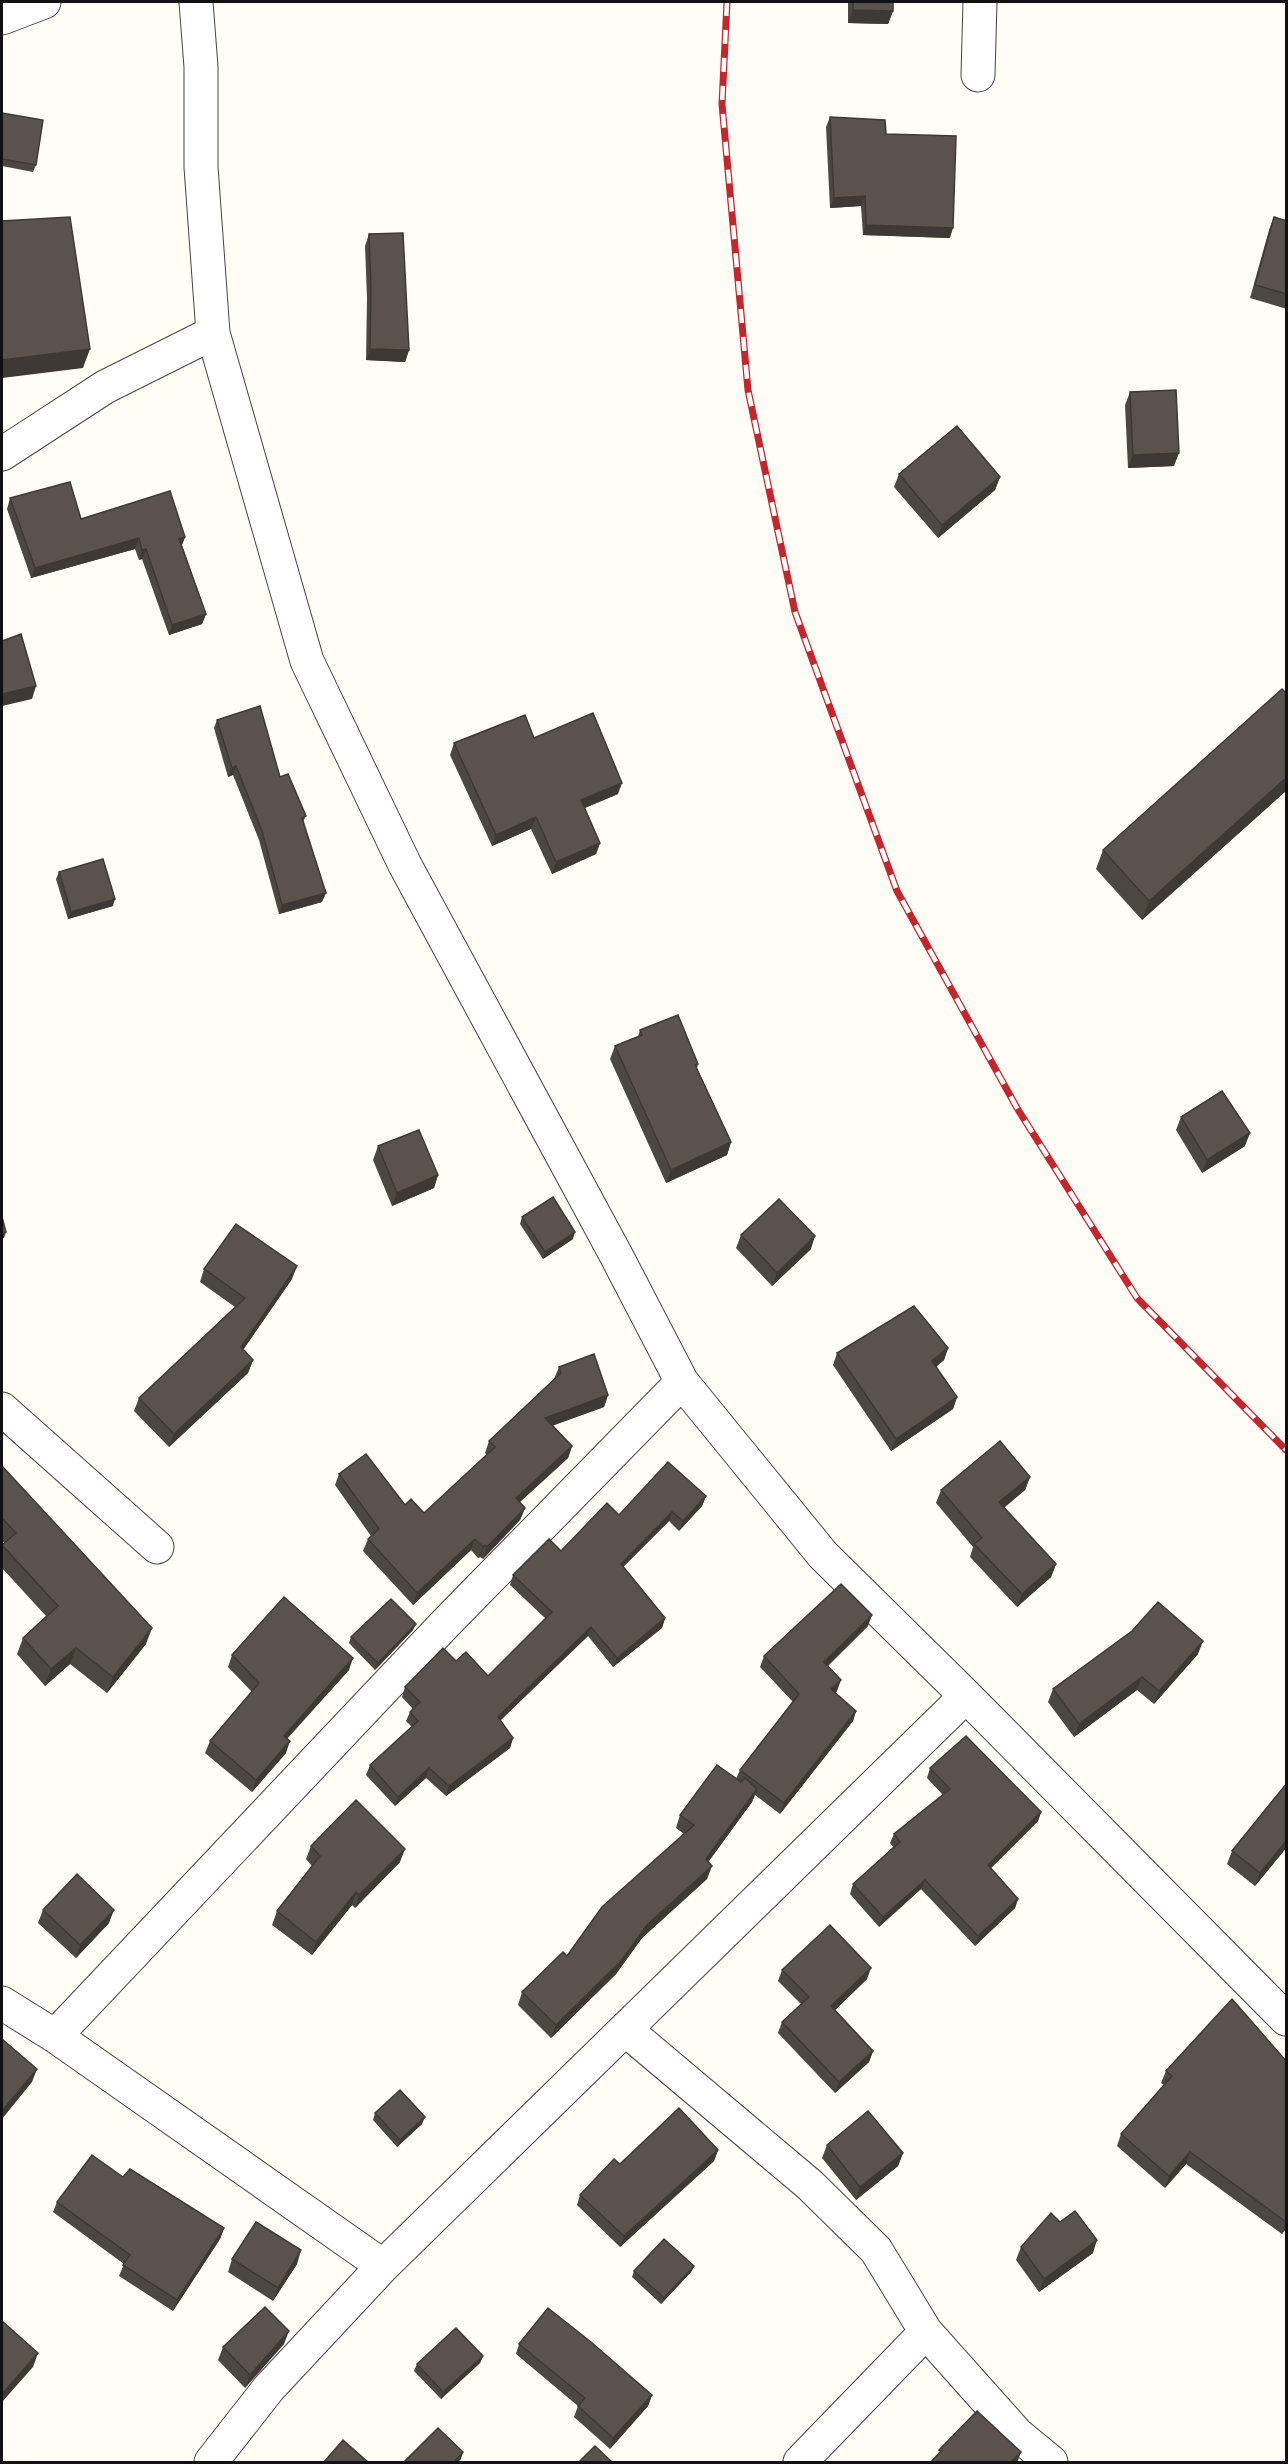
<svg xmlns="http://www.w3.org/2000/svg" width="1288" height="2464" viewBox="0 0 1288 2464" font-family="'Libre Baskerville',serif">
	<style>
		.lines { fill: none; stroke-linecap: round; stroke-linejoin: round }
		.minor-casing { stroke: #444; stroke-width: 35 }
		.minor { stroke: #fff; stroke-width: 33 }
		.rail-casing { stroke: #c4262e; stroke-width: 7 }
		.rail { stroke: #fff; stroke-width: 4.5; stroke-dasharray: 14; stroke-linecap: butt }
		.wall { fill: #4d4742 }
		.shaded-wall { fill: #3f3936 }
		.building { fill: #5a524d; stroke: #3f3936; stroke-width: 1.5 }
	</style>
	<rect width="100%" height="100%" fill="#fffdf5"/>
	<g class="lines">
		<defs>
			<path id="minor" d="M 2,18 L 44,2
				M 978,75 L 980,2
				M 2,454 L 105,387 L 213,333 L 201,167 L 201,67 L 196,2
				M 2,1409 L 157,1547
				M 966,1696 L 1286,2019
				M 2,2003 L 55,2036 L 383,2266
				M 626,2030 L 810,2185 L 876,2250 L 926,2332 L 1017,2434 L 1051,2462
				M 55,2036 L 444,1625 L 682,1382
				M 211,2462 L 269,2388 L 383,2266 L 966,1696 L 823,1555 L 682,1382 L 616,1255 L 405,865 L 307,661 L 213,333
				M 800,2462 L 926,2332"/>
		</defs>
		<use href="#minor" class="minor-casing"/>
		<use href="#minor" class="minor"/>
		<defs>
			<path id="rail" d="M 727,2 L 722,104 L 748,390 L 795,612 L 897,891 L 1017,1108 L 1137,1298 L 1286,1450"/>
		</defs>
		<use href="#rail" class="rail-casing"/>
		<use href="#rail" class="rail"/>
	</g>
	<path class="wall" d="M 848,2 L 893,2 L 893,11 L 888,24 L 848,23 Z
		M 2,113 L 36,165 L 33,172 L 2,166 Z
		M 830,117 L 886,134 L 950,238 L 863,235 L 861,206 L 830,208 L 826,127 Z
		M 1274,217 L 1287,221 L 1287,309 L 1250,298 L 1269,230 Z
		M 369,234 L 409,350 L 405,362 L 366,360 L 367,298 L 365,246 Z
		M 1130,392 L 1174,466 L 1128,468 L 1125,405 Z
		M 899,474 L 1000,477 L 995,490 L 938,538 L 894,487 Z
		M 10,498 L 81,519 L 185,537 L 182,545 L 206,614 L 202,624 L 169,635 L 142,559 L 139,560 L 135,549 L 31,578 L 7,509 Z
		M 1287,694 L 1287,790 L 1142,920 L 1096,869 L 1103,850 Z
		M 217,720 L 280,777 L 306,816 L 303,822 L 322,902 L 279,914 L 259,840 L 233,775 L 228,777 L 214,728 Z
		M 534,738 L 618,794 L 585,808 L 600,843 L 596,854 L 552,874 L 531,829 L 492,846 L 450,755 L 454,743 Z
		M 59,872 L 113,906 L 68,919 L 56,879 Z
		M 640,1030 L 698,1064 L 697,1068 L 731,1142 L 727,1155 L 666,1183 L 610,1059 L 615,1046 L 638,1037 Z
		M 1181,1117 L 1245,1146 L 1202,1173 L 1176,1130 Z
		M 378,1146 L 438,1175 L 434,1188 L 392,1206 L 373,1160 Z
		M 522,1217 L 573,1239 L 543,1259 L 520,1224 Z
		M 741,1235 L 811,1249 L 772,1286 L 736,1248 Z
		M 204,1269 L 292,1279 L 243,1350 L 253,1360 L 248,1373 L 169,1447 L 134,1411 L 139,1398 L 235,1307 L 200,1282 Z
		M 948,1348 L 944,1360 L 936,1367 L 957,1397 L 953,1409 L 891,1451 L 833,1365 L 837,1353 Z
		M 559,1367 L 608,1395 L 604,1407 L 553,1425 L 572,1446 L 568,1458 L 519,1503 L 525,1508 L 520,1520 L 483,1559 L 480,1557 L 478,1558 L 471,1550 L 413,1605 L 363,1551 L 368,1539 L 371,1536 L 335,1485 L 339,1474 L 424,1513 L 487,1455 L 485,1453 L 489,1441 L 554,1379 Z
		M 2,1466 L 146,1644 L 107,1693 L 70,1664 L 45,1686 L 17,1654 L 23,1638 L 46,1616 L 2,1568 L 2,1546 L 4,1543 L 2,1540 Z
		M 1030,1477 L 1025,1490 L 1004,1508 L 1056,1564 L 1051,1577 L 1017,1607 L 970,1557 L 973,1547 L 936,1503 L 941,1490 Z
		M 706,1496 L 702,1506 L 679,1531 L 669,1521 L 623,1567 L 665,1618 L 662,1628 L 613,1667 L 588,1636 L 500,1721 L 513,1738 L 510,1748 L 446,1796 L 426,1778 L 395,1806 L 366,1775 L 370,1765 L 412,1727 L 406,1721 L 410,1712 L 413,1709 L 402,1697 L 405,1687 L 456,1661 L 488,1676 L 546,1619 L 510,1585 L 513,1575 L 561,1551 L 619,1515 Z
		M 868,1626 L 828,1666 L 837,1691 L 835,1693 L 856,1711 L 853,1721 L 780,1814 L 755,1795 L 752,1802 L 708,1862 L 707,1879 L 642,1938 L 616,1974 L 551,2038 L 518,2005 L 522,1992 L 567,1956 L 684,1834 L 676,1828 L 680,1815 L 736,1779 L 740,1770 L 793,1702 L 760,1667 L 764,1656 Z
		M 413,1630 L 375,1670 L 349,1643 L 351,1637 Z
		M 1198,1654 L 1154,1704 L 1137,1690 L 1074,1737 L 1048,1702 L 1053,1689 Z
		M 232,1655 L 349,1670 L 287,1739 L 286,1753 L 252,1792 L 205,1753 L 210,1741 L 252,1692 L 228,1667 Z
		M 930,1768 L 1041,1812 L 1038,1821 L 990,1869 L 1018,1899 L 1015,1908 L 975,1946 L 921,1889 L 879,1927 L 850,1894 L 853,1884 L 893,1847 L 890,1843 L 894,1834 L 943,1795 L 927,1778 Z
		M 1287,1783 L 1287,1847 L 1255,1886 L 1227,1864 L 1232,1851 Z
		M 311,1846 L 400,1862 L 355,1908 L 352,1905 L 312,1955 L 272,1925 L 277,1911 L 312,1866 L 306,1859 Z
		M 43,1910 L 109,1923 L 76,1958 L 38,1923 Z
		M 782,1970 L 867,1979 L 835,2010 L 873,2051 L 869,2062 L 835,2093 L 778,2033 L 782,2022 L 801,2004 L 778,1981 Z
		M 1287,2062 L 1287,2227 L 1282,2234 L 1186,2164 L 1165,2188 L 1117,2146 L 1121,2134 L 1164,2085 L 1161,2083 L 1166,2071 Z
		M 375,2113 L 422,2124 L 397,2147 L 373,2120 Z
		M 827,2145 L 903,2153 L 898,2166 L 856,2200 L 822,2158 Z
		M 718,2150 L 714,2161 L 620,2247 L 577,2205 L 580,2195 L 620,2164 Z
		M 123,2177 L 224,2228 L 220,2239 L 173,2311 L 119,2276 L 124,2264 L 53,2212 L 57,2202 Z
		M 1060,2222 L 1093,2253 L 1039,2292 L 1016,2260 L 1021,2247 Z
		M 232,2259 L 297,2264 L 273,2301 L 228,2272 Z
		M 694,2266 L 691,2272 L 661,2304 L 632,2277 L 634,2271 Z
		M 284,2344 L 245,2388 L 218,2360 L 223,2347 Z
		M 519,2344 L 652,2395 L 648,2406 L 610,2449 L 574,2417 L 578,2406 L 516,2354 Z
		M 483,2356 L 480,2363 L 441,2399 L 414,2371 L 417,2364 Z"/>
	<path class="shaded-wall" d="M 853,10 L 893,11 L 888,24 L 848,23 Z
		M 865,196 L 861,206 L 830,208 L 834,198 Z
		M 866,225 L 953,228 L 950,238 L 863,235 Z
		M 90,349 L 83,368 L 2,378 L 2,360 Z
		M 370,349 L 409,350 L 405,362 L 366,360 Z
		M 1179,453 L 1174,466 L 1128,468 L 1133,455 Z
		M 1000,477 L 995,490 L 938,538 L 942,525 Z
		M 185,537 L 181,547 L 179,539 Z
		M 139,538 L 135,549 L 31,578 L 35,568 Z
		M 146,549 L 142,559 L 139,560 L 142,550 Z
		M 206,614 L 202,624 L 169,635 L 172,625 Z
		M 36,686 L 32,699 L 2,706 L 2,694 Z
		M 236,766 L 233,775 L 228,777 L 232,768 Z
		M 1287,777 L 1287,790 L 1142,920 L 1149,901 Z
		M 622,783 L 618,794 L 577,811 L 581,800 Z
		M 536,817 L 531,829 L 492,846 L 496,835 Z
		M 600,843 L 596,854 L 552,874 L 556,862 Z
		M 326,893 L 322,902 L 279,914 L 282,905 Z
		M 115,899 L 113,906 L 68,919 L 71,912 Z
		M 1250,1133 L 1245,1146 L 1202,1173 L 1207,1160 Z
		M 731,1142 L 727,1155 L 666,1183 L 671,1170 Z
		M 438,1175 L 434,1188 L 392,1206 L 397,1193 Z
		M 6,1232 L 4,1238 L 2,1239 L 2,1233 Z
		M 575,1232 L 573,1239 L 543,1259 L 545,1252 Z
		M 815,1236 L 811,1249 L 772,1286 L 777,1273 Z
		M 297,1266 L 292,1279 L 236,1360 L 241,1347 Z
		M 948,1348 L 944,1360 L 928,1373 L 932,1361 Z
		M 253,1360 L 248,1373 L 169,1447 L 174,1434 Z
		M 608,1395 L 604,1407 L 541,1430 L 545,1418 Z
		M 957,1397 L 953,1409 L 891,1451 L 896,1439 Z
		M 572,1446 L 568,1458 L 511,1510 L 516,1498 Z
		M 1030,1477 L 1025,1490 L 994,1515 L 999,1502 Z
		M 706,1496 L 702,1506 L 679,1531 L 683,1521 Z
		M 525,1508 L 520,1520 L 483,1559 L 487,1547 Z
		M 672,1512 L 669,1521 L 617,1573 L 621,1564 Z
		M 475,1539 L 471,1550 L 413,1605 L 417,1593 Z
		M 485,1545 L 480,1557 L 478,1558 L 483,1547 Z
		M 1056,1564 L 1051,1577 L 1017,1607 L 1022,1594 Z
		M 872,1615 L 868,1626 L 820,1673 L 824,1662 Z
		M 665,1618 L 662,1628 L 613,1667 L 617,1658 Z
		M 416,1624 L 413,1630 L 375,1670 L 378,1663 Z
		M 591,1627 L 588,1636 L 494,1726 L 498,1717 Z
		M 152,1628 L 146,1644 L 107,1693 L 113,1677 Z
		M 1203,1641 L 1198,1654 L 1154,1704 L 1159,1691 Z
		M 76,1648 L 70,1664 L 45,1686 L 51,1669 Z
		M 353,1658 L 349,1670 L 279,1747 L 284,1736 Z
		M 1142,1677 L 1137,1690 L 1074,1737 L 1079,1724 Z
		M 841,1680 L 837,1691 L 827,1700 L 831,1689 Z
		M 856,1711 L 853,1721 L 780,1814 L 784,1803 Z
		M 513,1738 L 510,1748 L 446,1796 L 449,1786 Z
		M 290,1741 L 286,1753 L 252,1792 L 256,1780 Z
		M 429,1768 L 426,1778 L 395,1806 L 398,1797 Z
		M 757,1789 L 752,1802 L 701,1872 L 706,1859 Z
		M 1041,1812 L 1038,1821 L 984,1875 L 988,1865 Z
		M 1287,1840 L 1287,1847 L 1255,1886 L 1260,1873 Z
		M 405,1849 L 400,1862 L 355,1908 L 359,1895 Z
		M 712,1866 L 707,1879 L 642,1938 L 616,1974 L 551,2038 L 556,2025 L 647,1925 Z
		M 925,1880 L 921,1889 L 879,1927 L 883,1917 Z
		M 356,1892 L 352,1905 L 312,1955 L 316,1942 Z
		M 1018,1899 L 1015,1908 L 975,1946 L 978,1936 Z
		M 114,1910 L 109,1923 L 76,1958 L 80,1945 Z
		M 871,1968 L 867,1979 L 828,2017 L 831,2006 Z
		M 873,2051 L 869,2062 L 835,2093 L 839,2082 Z
		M 37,2069 L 32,2082 L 2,2119 L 2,2111 Z
		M 425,2117 L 422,2124 L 397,2147 L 400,2140 Z
		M 718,2150 L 714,2161 L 620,2247 L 624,2236 Z
		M 1190,2152 L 1186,2164 L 1165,2188 L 1169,2176 Z
		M 903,2153 L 898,2166 L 856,2200 L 860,2187 Z
		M 1286,2222 L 1287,2227 L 1282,2234 Z
		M 224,2228 L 220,2239 L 173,2311 L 177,2300 Z
		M 1097,2240 L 1093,2253 L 1039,2292 L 1044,2279 Z
		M 301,2250 L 297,2264 L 273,2301 L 278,2288 Z
		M 694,2266 L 691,2272 L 661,2304 L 664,2298 Z
		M 289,2331 L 284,2344 L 245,2388 L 250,2375 Z
		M 38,2353 L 33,2367 L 2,2402 L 2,2394 Z
		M 483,2356 L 480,2363 L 441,2399 L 443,2392 Z
		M 652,2395 L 648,2406 L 610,2449 L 613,2438 Z
		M 463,2452 L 461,2459 L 457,2463 L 453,2463 Z
		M 1021,2452 L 1017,2463 L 1010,2463 Z"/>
	<path class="building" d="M 853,2 L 893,2 L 893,11 L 853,10 Z
		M 2,113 L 43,120 L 36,165 L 2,159 Z
		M 830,117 L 885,120 L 886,134 L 956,136 L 953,228 L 866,225 L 865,196 L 834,198 Z
		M 70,217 L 90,349 L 2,360 L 2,221 Z
		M 1274,217 L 1287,221 L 1287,294 L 1255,285 Z
		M 403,233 L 409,350 L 370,349 L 371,287 L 369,234 Z
		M 1176,390 L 1179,453 L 1133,455 L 1130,392 Z
		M 957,426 L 1000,477 L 942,525 L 899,474 Z
		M 70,482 L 81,519 L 170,491 L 185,537 L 179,539 L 206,614 L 172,625 L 146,549 L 142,550 L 139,538 L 35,568 L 10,498 Z
		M 21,634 L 36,686 L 2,694 L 2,641 Z
		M 1282,689 L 1287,694 L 1287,777 L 1149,901 L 1103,850 Z
		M 260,706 L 280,777 L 288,774 L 306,816 L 302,818 L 326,893 L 282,905 L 262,831 L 236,766 L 232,768 L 217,720 Z
		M 593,713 L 622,783 L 581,800 L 600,843 L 556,862 L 536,817 L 496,835 L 454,743 L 525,715 L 534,738 Z
		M 103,859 L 115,899 L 71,912 L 59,872 Z
		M 678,1015 L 698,1064 L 695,1065 L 731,1142 L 671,1170 L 615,1046 L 642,1035 L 640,1030 Z
		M 1222,1091 L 1250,1133 L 1207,1160 L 1181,1117 Z
		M 419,1130 L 438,1175 L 397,1193 L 378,1146 Z
		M 553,1197 L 575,1232 L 545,1252 L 522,1217 Z
		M 779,1199 L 815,1236 L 777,1273 L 741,1235 Z
		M 2,1217 L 6,1232 L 2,1233 Z
		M 236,1224 L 297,1266 L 241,1347 L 253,1360 L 174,1434 L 139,1398 L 245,1298 L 204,1269 Z
		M 914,1306 L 948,1348 L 932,1361 L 957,1397 L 896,1439 L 837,1353 Z
		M 594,1354 L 608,1395 L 545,1418 L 572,1446 L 516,1498 L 525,1508 L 487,1547 L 485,1545 L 483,1547 L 475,1539 L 417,1593 L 368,1539 L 379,1529 L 339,1474 L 366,1454 L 405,1505 L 411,1499 L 424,1513 L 495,1447 L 489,1441 L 561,1373 L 559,1367 Z
		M 1000,1441 L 1030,1477 L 999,1502 L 1056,1564 L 1022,1594 L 974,1544 L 982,1538 L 941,1490 Z
		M 668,1462 L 706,1496 L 683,1521 L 672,1512 L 621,1564 L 665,1618 L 617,1658 L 591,1627 L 498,1717 L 513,1738 L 449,1786 L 429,1768 L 398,1797 L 370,1765 L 418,1721 L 410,1712 L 420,1702 L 405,1687 L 443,1648 L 456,1661 L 466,1652 L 488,1676 L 552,1612 L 513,1575 L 549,1539 L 561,1551 L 607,1503 L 619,1515 Z
		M 2,1466 L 152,1628 L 113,1677 L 76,1648 L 51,1669 L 23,1638 L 58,1606 L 2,1545 L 16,1533 L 2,1518 Z
		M 841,1584 L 872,1615 L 824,1662 L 841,1680 L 831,1689 L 856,1711 L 784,1803 L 740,1770 L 799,1694 L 764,1656 Z
		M 284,1597 L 353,1658 L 284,1736 L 290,1741 L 256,1780 L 210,1741 L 259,1683 L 232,1655 Z
		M 391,1599 L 416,1624 L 378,1663 L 351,1637 Z
		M 1158,1602 L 1203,1641 L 1159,1691 L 1142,1677 L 1079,1724 L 1053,1689 L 1132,1631 Z
		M 966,1736 L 1041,1812 L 988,1865 L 1018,1899 L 978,1936 L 925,1880 L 883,1917 L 853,1884 L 900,1842 L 894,1834 L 950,1789 L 930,1768 Z
		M 717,1765 L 741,1782 L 745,1778 L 757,1789 L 706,1859 L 712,1866 L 647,1925 L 621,1961 L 556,2025 L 522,1992 L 563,1952 L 567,1956 L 602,1907 L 694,1825 L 680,1815 Z
		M 1287,1783 L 1287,1840 L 1260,1873 L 1232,1851 Z
		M 356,1800 L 405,1849 L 359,1895 L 356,1892 L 316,1942 L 277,1911 L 320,1856 L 311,1846 Z
		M 77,1874 L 114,1910 L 80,1945 L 43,1910 Z
		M 830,1925 L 871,1968 L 831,2006 L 873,2051 L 839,2082 L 782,2022 L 809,1997 L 782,1970 Z
		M 1232,1999 L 1287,2062 L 1286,2222 L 1190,2152 L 1169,2176 L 1121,2134 L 1172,2076 L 1166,2071 Z
		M 2,2039 L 37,2069 L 2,2111 Z
		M 400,2090 L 425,2117 L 400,2140 L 375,2113 Z
		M 679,2108 L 718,2150 L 624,2236 L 580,2195 L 614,2159 L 620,2164 Z
		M 868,2111 L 903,2153 L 860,2187 L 827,2145 Z
		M 92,2155 L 123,2177 L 130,2169 L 224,2228 L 177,2300 L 123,2265 L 130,2255 L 57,2202 Z
		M 1075,2211 L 1097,2240 L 1044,2279 L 1021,2247 L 1051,2213 L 1060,2222 Z
		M 256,2222 L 301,2250 L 278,2288 L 232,2259 Z
		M 664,2239 L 694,2266 L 664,2298 L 634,2271 Z
		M 265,2307 L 289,2331 L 250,2375 L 223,2347 Z
		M 548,2308 L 591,2342 L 652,2395 L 613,2438 L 578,2406 L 585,2398 L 519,2344 Z
		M 2,2321 L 38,2353 L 2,2394 Z
		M 456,2328 L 483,2356 L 443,2392 L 417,2364 Z
		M 977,2411 L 1021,2452 L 1010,2463 L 930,2463 L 941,2451 L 939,2450 Z
		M 438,2428 L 463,2452 L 453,2463 L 406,2463 L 405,2461 Z
		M 343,2440 L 369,2463 L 323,2463 Z
		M 595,2446 L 613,2463 L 578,2463 Z"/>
	<rect width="1288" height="2464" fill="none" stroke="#111111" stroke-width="6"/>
</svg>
